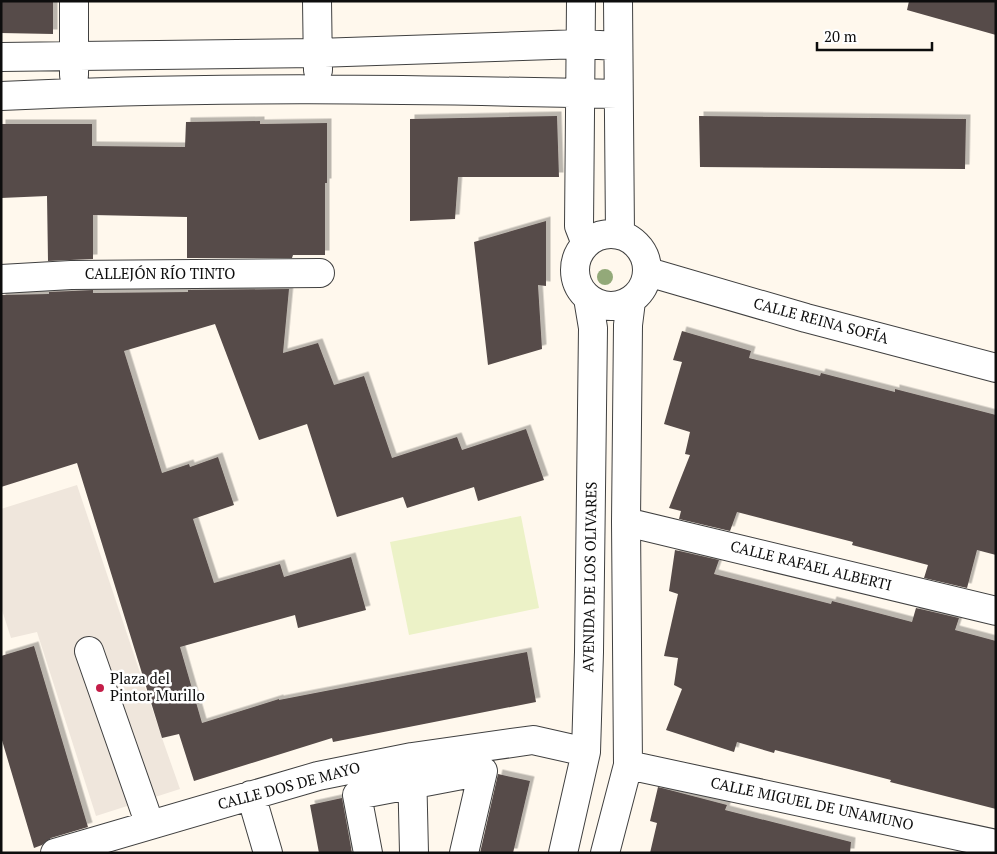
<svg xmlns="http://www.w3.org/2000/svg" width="997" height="854" viewBox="0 0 997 854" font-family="'PT Serif',serif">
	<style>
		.pitch { fill: #ecf2c7 }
		.plaza { fill: #efe6dc }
		.building { fill: #564b49; filter: url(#shadow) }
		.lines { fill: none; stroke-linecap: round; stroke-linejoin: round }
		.minor-casing { stroke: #404040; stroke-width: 30 }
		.minor { stroke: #fff; stroke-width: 28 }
		.tree { fill: #93a979 }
		.poi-dot { fill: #c41d48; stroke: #fff; stroke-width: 2 }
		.labels { text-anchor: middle; stroke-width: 5; stroke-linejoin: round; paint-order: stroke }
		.street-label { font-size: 15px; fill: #0d0d0d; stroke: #fff }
		.poi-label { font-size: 15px; fill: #0d0d0d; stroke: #fff; text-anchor: start }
	</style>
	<defs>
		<filter id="shadow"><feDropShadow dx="4.5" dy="-4.5" stdDeviation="0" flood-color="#0004"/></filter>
	</defs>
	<rect width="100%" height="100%" fill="#fff8ed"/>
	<path class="pitch" d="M 521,516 L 539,608 L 409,635 L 390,542 Z"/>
	<path class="plaza" d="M 77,485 L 162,738 L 180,789 L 96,816 L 37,632 L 11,638 L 1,607 L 1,509 Z"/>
	<path class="building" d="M 1,1 L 53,1 L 53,34 L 1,33 Z
		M 909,1 L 996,1 L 996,35 L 907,10 Z
		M 557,116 L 559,177 L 458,177 L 455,219 L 410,221 L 410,119 Z
		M 699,116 L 966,119 L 965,169 L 700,167 Z
		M 260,121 L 260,124 L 327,123 L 327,183 L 325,183 L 325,255 L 293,255 L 292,258 L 187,258 L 187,217 L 93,215 L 93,259 L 48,261 L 47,196 L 1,198 L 1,124 L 92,124 L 92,146 L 185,147 L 186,122 Z
		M 546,221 L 546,286 L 538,285 L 542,349 L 488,365 L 474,242 Z
		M 289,289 L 283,353 L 318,343 L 334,385 L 364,376 L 392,458 L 457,437 L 462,450 L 526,429 L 544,480 L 478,501 L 474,487 L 407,508 L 403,497 L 337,517 L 307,424 L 259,440 L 215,324 L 124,351 L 162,473 L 189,464 L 190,467 L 218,457 L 234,505 L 193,519 L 214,583 L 280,564 L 284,577 L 351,557 L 366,610 L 298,628 L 295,615 L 180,647 L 202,723 L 279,699 L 279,700 L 527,652 L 536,702 L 333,742 L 332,738 L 194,781 L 179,734 L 162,738 L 77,463 L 1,487 L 1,295 L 49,294 L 49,292 L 72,291 L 93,290 L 93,293 L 188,292 L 188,290 Z
		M 682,331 L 751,351 L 749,358 L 820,376 L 821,373 L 895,392 L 895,389 L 996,415 L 996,555 L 977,550 L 967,588 L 924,578 L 928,565 L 852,545 L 853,542 L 737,512 L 730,531 L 679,519 L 681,511 L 669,508 L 690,455 L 685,454 L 690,432 L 664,424 L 682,362 L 673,360 Z
		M 675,550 L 719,560 L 714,574 L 831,604 L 832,601 L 912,622 L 916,608 L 959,618 L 955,630 L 996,641 L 996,809 L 890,782 L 891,780 L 775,750 L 774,753 L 737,742 L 734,752 L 666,730 L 682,689 L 674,685 L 678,658 L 664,656 L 678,594 L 669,591 Z
		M 34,646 L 88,827 L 51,838 L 42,845 L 34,848 L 1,737 L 1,656 Z
		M 498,774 L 530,781 L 513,853 L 480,853 Z
		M 658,787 L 727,805 L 725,810 L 851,842 L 850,853 L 650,853 L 657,823 L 650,821 Z
		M 342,798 L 352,853 L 319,853 L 310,805 Z"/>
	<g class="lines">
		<defs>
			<path id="minor" d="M 74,1 L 74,75
				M 317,1 L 318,70
				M 581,1 L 579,226 L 586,244
				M 618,1 L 620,234
				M 1,57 L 317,53 L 581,44 L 618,46
				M 1,96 C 207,86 412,89 617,94
				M575 270a36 36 0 1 1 72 0a36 36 0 1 1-72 0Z
				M 648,272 L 806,318 L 996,368
				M 1,279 L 71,275 L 320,273
				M 626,522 L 996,611
				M 89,651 L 150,825
				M 628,765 L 996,844
				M 412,766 L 414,853
				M 251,795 L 268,853
				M 55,853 L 318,776 L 412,757 L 533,740 L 586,752
				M 368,853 L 357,795 L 483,771 L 464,853
				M 563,853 L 586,752 L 589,652 L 593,328 L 588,298
				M 605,853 L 628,765 L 626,522 L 628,325 L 631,301"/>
		</defs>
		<use href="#minor" class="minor-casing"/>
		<use href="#minor" class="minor"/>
	</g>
	<circle class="tree" cx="605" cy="277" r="8"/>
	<circle class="poi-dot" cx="100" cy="688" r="5"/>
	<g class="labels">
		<g class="street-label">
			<text x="160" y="279">CALLEJÓN RÍO TINTO</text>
			<text transform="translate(821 321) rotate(15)" y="5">CALLE REINA SOFÍA</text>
			<text transform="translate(811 566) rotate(14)" y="5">CALLE RAFAEL ALBERTI</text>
			<text transform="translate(590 577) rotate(-89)" y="5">AVENIDA DE LOS OLIVARES</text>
			<text transform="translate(289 786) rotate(-15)" y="5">CALLE DOS DE MAYO</text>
			<text transform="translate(812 804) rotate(12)" y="5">CALLE MIGUEL DE UNAMUNO</text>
		</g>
		<g class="poi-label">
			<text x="110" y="684">Plaza del<tspan x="110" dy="17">Pintor Murillo</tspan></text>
		</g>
	</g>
	<rect width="997" height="854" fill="none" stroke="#0d0d0d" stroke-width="5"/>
	<path d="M817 42v8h115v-8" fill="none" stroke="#0d0d0d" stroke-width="2.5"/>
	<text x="824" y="42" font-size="15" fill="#0d0d0d" stroke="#ffffff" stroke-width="4" paint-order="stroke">20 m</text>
</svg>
